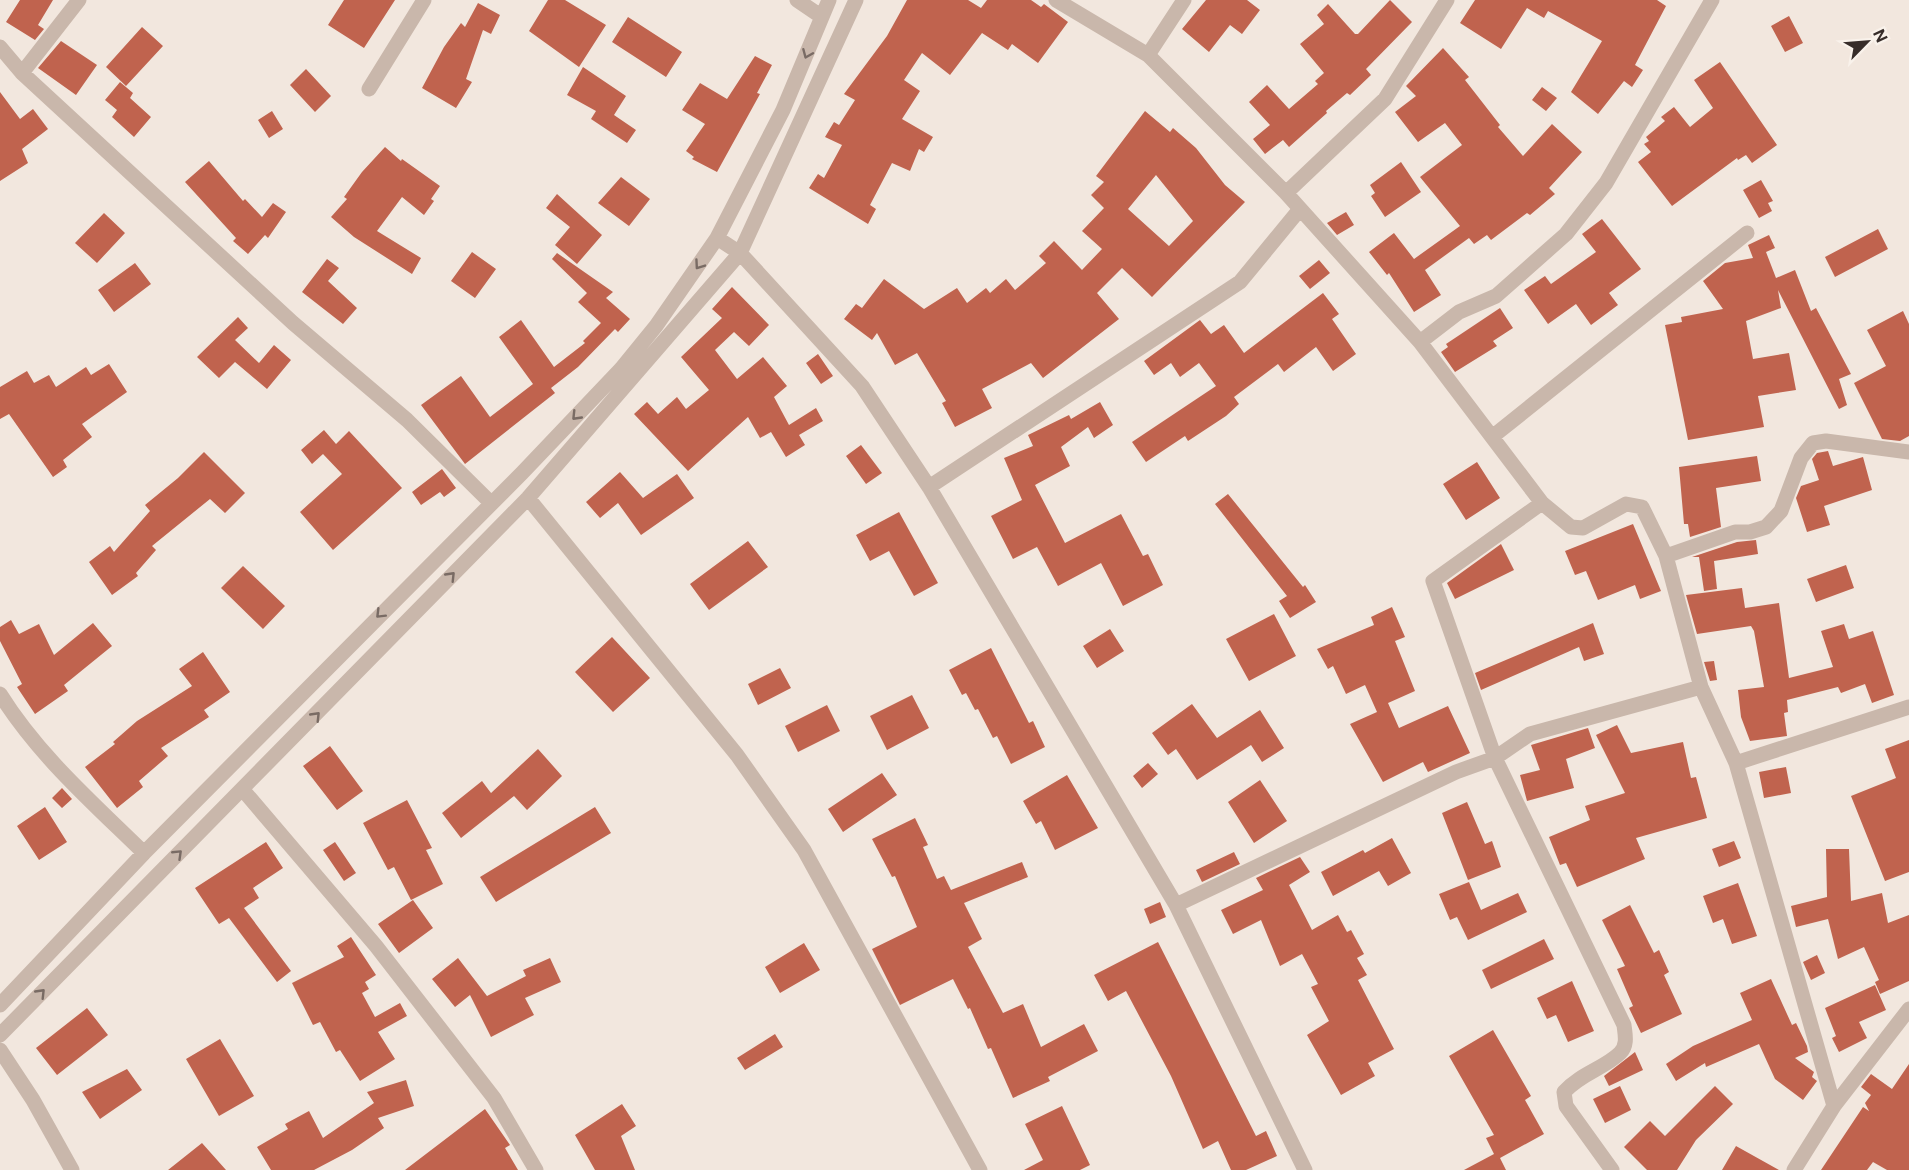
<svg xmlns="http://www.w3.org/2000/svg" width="1909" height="1170" viewBox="0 0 1909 1170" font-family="'Public Sans',sans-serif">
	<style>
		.building { fill: #c0634e; fill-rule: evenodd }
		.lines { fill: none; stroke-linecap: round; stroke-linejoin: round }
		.minor { stroke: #c9b7ab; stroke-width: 15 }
		.oneway { stroke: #796b64 }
	</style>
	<rect width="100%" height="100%" fill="#f2e7de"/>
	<path class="building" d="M 20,0 L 53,0 L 38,25 L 44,29 L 35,40 L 6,22 Z
		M 344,0 L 395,0 L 364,48 L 328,25 Z
		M 548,0 L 565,0 L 606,25 L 579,67 L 529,31 Z
		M 907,0 L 968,0 L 981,8 L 987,0 L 1031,0 L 1041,7 L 1044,4 L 1068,22 L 1038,63 L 1012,44 L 1008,50 L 982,33 L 950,75 L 922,53 L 904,80 L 920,91 L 902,119 L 933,137 L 924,152 L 919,149 L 910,171 L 892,163 L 870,205 L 876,209 L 868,224 L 809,188 L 818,174 L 824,178 L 842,145 L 825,137 L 834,122 L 839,125 L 855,100 L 844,94 L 887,36 Z
		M 1206,0 L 1247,0 L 1260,10 L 1242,34 L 1230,25 L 1209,52 L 1182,29 Z
		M 1390,0 L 1412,22 L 1366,69 L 1371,75 L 1350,95 L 1347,93 L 1326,111 L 1327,113 L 1289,147 L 1283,140 L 1265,154 L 1253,139 L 1270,125 L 1249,102 L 1267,85 L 1289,109 L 1318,84 L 1315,81 L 1324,73 L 1300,44 L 1324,24 L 1317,15 L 1328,4 L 1355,34 L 1358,34 Z
		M 1475,0 L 1657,0 L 1666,6 L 1635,65 L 1643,70 L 1632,87 L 1624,81 L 1598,114 L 1571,92 L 1602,41 L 1548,11 L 1544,18 L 1527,8 L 1501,49 L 1460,23 Z
		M 478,3 L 500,15 L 491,34 L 483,30 L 466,79 L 472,82 L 456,108 L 422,88 L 444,47 L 461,23 L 465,27 Z
		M 1789,16 L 1803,43 L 1785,52 L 1771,26 Z
		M 628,17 L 682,52 L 666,77 L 612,42 Z
		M 142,27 L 163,46 L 126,86 L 106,67 Z
		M 61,41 L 97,65 L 76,95 L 38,68 Z
		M 1443,48 L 1469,77 L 1465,80 L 1500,125 L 1498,127 L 1523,156 L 1552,124 L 1582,152 L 1549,188 L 1555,194 L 1530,215 L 1527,213 L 1491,240 L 1487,235 L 1474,244 L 1469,238 L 1425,270 L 1441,295 L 1414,312 L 1389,273 L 1387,275 L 1369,252 L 1394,233 L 1414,259 L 1460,226 L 1420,177 L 1462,145 L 1445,123 L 1418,142 L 1395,112 L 1416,96 L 1406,86 Z
		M 755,56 L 772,65 L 757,93 L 760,94 L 717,172 L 692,159 L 694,157 L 686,151 L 705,124 L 682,110 L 700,83 L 727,99 Z
		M 1720,62 L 1777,145 L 1752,163 L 1746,155 L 1738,160 L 1737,158 L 1672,206 L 1638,162 L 1651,152 L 1644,144 L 1649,141 L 1646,137 L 1665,121 L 1661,117 L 1674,107 L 1690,127 L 1713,108 L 1694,80 Z
		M 583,67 L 626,96 L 614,115 L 636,130 L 627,143 L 591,119 L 596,111 L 567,95 Z
		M 306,69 L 331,96 L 315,112 L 290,85 Z
		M 120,82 L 133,93 L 130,98 L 151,117 L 134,137 L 112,117 L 117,110 L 105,100 Z
		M 1542,87 L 1557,98 L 1546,111 L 1532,100 Z
		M 0,92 L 20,119 L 33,109 L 48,129 L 22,149 L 28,163 L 0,181 Z
		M 272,111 L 283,129 L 269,138 L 258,120 Z
		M 1145,111 L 1170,132 L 1173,128 L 1196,148 L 1225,185 L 1245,202 L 1152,297 L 1122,268 L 1097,293 L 1119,319 L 1043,378 L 1031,363 L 982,389 L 992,408 L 955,427 L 942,403 L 946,401 L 917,353 L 895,365 L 877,333 L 872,340 L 844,319 L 856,304 L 862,308 L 884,279 L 924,309 L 957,288 L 967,303 L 986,288 L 990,293 L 1006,279 L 1015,290 L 1046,263 L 1039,256 L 1054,241 L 1082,270 L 1102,249 L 1082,231 L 1104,208 L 1091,195 L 1104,182 L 1096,176 ZM 1156,175 L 1193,221 L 1169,246 L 1128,209 Z
		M 385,147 L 401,161 L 402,159 L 440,186 L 431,199 L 434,201 L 424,215 L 402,197 L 377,231 L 421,258 L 412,274 L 354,237 L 331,217 L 347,199 L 344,197 L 362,172 Z
		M 209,161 L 243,201 L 245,199 L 262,217 L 273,203 L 286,212 L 268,238 L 265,235 L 248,254 L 233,241 L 236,238 L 185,182 Z
		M 1401,162 L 1421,192 L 1385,217 L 1371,196 L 1375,193 L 1370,185 Z
		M 621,177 L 650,199 L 629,226 L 598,203 Z
		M 1761,180 L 1773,201 L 1768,203 L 1772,211 L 1759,218 L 1743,190 Z
		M 557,194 L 602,235 L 577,264 L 555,245 L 570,227 L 546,208 Z
		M 1346,212 L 1354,225 L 1337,235 L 1327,223 Z
		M 104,213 L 125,233 L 97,263 L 75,243 Z
		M 1602,219 L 1641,269 L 1609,293 L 1618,305 L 1591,325 L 1576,304 L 1548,324 L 1524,290 L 1545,276 L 1551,284 L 1596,252 L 1582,234 Z
		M 1878,229 L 1888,249 L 1835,277 L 1825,257 Z
		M 1769,235 L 1775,248 L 1766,252 L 1776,278 L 1795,270 L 1811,311 L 1816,308 L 1851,374 L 1839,379 L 1847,405 L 1839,409 L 1778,290 L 1781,308 L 1746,321 L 1753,359 L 1789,353 L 1796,390 L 1758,396 L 1764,427 L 1688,440 L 1665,325 L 1682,322 L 1681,317 L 1723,309 L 1703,281 L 1725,263 L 1753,258 L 1748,245 Z
		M 472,252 L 496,269 L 475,298 L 451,281 Z
		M 557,253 L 613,292 L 606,298 L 630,319 L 618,332 L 615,329 L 578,367 L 551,388 L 555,393 L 465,464 L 421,405 L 461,376 L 490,417 L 533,384 L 499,337 L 521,320 L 554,367 L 585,343 L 583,341 L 601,323 L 578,302 L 587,293 L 552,259 Z
		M 327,259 L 339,268 L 328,281 L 357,308 L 343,324 L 302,292 Z
		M 1319,260 L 1330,273 L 1310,289 L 1299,276 Z
		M 135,263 L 151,284 L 114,312 L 98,290 Z
		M 732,287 L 769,325 L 749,346 L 734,332 L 715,350 L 737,379 L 763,357 L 787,386 L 774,397 L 789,425 L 816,408 L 823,421 L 799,435 L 805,445 L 786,457 L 771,432 L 760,438 L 748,417 L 688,471 L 634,414 L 647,402 L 658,414 L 677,397 L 686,409 L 709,390 L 681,357 L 722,318 L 712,309 Z
		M 1323,293 L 1339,314 L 1332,319 L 1356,354 L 1333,371 L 1316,347 L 1284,372 L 1278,364 L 1234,397 L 1239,404 L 1226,416 L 1188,441 L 1185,436 L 1146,462 L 1132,442 L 1216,386 L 1199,363 L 1180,377 L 1171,363 L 1154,375 L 1144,361 L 1200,320 L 1211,334 L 1224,325 L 1244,353 Z
		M 1500,308 L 1513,328 L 1493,341 L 1497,346 L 1455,372 L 1441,352 L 1448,347 L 1446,344 Z
		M 1903,311 L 1909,324 L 1909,436 L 1900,441 L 1882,439 L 1854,383 L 1886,366 L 1867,330 Z
		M 238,317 L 248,328 L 235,340 L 259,363 L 274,345 L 291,360 L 267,389 L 235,362 L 219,378 L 197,357 Z
		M 818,354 L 833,376 L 821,384 L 806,363 Z
		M 109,364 L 127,392 L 82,424 L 92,437 L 63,460 L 67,467 L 53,477 L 9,414 L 0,419 L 0,387 L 27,371 L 34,383 L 49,375 L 56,387 L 86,367 L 91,375 Z
		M 1100,402 L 1113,425 L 1094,438 L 1088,427 L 1061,447 L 1070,466 L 1035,485 L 1065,543 L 1121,514 L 1143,556 L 1148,554 L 1163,585 L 1123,606 L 1101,563 L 1058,586 L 1037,547 L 1013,559 L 991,516 L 1022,500 L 1004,458 L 1033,446 L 1028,435 L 1069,415 L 1071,419 Z
		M 324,430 L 336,444 L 349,431 L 402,488 L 333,550 L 300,512 L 342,474 L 323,454 L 312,464 L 301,450 Z
		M 861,445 L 882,473 L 866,484 L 846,456 Z
		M 1828,451 L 1833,466 L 1863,457 L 1872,490 L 1824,506 L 1830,525 L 1807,532 L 1796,498 L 1801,486 L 1819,480 L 1812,459 L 1817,453 Z
		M 204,452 L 245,493 L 225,513 L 210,499 L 152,546 L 156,550 L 136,573 L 138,576 L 112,595 L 89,562 L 110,546 L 114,552 L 150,511 L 145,505 L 178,478 Z
		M 1757,456 L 1761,481 L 1716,488 L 1721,527 L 1690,537 L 1688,524 L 1684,524 L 1679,467 Z
		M 1477,462 L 1500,498 L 1466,520 L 1443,484 Z
		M 442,469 L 456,488 L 444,497 L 440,492 L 421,505 L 412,492 Z
		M 620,472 L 643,498 L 677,474 L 694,498 L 641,535 L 618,503 L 600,518 L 586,502 Z
		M 1228,494 L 1303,587 L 1305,585 L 1316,602 L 1290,618 L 1279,601 L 1287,596 L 1215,504 Z
		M 899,512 L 938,583 L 914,596 L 889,551 L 870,561 L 856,535 Z
		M 1633,524 L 1661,591 L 1640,599 L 1635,585 L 1598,600 L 1586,571 L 1575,575 L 1565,551 Z
		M 1756,540 L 1758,554 L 1714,561 L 1717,589 L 1704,591 L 1699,557 L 1692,557 L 1737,542 Z
		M 748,541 L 768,567 L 709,610 L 690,584 Z
		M 1501,544 L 1514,570 L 1455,599 L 1447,583 Z
		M 1846,565 L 1854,588 L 1816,602 L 1807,579 Z
		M 243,566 L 285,606 L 263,629 L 221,588 Z
		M 1742,588 L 1745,608 L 1779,603 L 1789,678 L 1833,667 L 1821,631 L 1844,624 L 1849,639 L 1873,631 L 1894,695 L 1872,703 L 1865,684 L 1841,693 L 1838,687 L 1787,700 L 1788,712 L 1784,713 L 1787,736 L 1750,741 L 1741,717 L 1738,690 L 1764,687 L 1754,631 L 1751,626 L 1697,634 L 1686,595 Z
		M 1392,607 L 1405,637 L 1395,641 L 1415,691 L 1388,703 L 1399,728 L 1448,706 L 1470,753 L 1428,772 L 1423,762 L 1383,782 L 1350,724 L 1377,712 L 1365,685 L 1346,694 L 1333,666 L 1328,669 L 1317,649 L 1374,625 L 1371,617 Z
		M 1274,614 L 1296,656 L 1249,681 L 1226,639 Z
		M 11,620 L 19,634 L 39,624 L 54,655 L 93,623 L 112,646 L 64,685 L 68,691 L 35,714 L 17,687 L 22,684 L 0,641 L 0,627 Z
		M 1593,623 L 1604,654 L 1584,661 L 1579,647 L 1481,690 L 1475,673 Z
		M 1110,629 L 1124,651 L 1097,668 L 1083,646 Z
		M 612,637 L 650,678 L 613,712 L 575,672 Z
		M 991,648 L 1029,723 L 1033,721 L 1045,747 L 1011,764 L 997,736 L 993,738 L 978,709 L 975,710 L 966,693 L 962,695 L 949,670 Z
		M 203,652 L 230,692 L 204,710 L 209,717 L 161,748 L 168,756 L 139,781 L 143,787 L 117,808 L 85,767 L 115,744 L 113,742 L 137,721 L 192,686 L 179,669 Z
		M 1714,661 L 1717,680 L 1710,681 L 1704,662 Z
		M 780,668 L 791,688 L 758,705 L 748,684 Z
		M 912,695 L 929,728 L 887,750 L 870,716 Z
		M 1192,704 L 1217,738 L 1260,710 L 1284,748 L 1262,762 L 1251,745 L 1197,780 L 1176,749 L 1168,755 L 1152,733 Z
		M 827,705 L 840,731 L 798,752 L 785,726 Z
		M 1617,725 L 1631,753 L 1683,742 L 1691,778 L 1696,777 L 1707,818 L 1636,838 L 1645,859 L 1577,887 L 1566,863 L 1560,865 L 1549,837 L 1590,820 L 1585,806 L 1625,793 L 1596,735 Z
		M 1588,728 L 1595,748 L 1566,759 L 1574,788 L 1527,801 L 1520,775 L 1540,770 L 1531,745 Z
		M 1909,740 L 1909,872 L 1885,881 L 1851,796 L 1896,778 L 1885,749 Z
		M 330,746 L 363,791 L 337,810 L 303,766 Z
		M 538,749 L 562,776 L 527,810 L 514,796 L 461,838 L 442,813 L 482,781 L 491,793 Z
		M 1148,763 L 1158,774 L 1142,788 L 1133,776 Z
		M 1786,767 L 1791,793 L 1764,798 L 1759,772 Z
		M 882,773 L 897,795 L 843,832 L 828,809 Z
		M 1067,775 L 1098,828 L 1055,850 L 1041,821 L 1036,824 L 1023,801 Z
		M 1260,780 L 1287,821 L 1254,843 L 1228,802 Z
		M 62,788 L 72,799 L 62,808 L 52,798 Z
		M 407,800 L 432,848 L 426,850 L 443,884 L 411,900 L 394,867 L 388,870 L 363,823 Z
		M 1467,802 L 1485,844 L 1492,841 L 1501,867 L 1468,880 L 1442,813 Z
		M 45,807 L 67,842 L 39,860 L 17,826 Z
		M 595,807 L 611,833 L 496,902 L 480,877 Z
		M 915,818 L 928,845 L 923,847 L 937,879 L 944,876 L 951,890 L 1022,862 L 1028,877 L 964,903 L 982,939 L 968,947 L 1003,1013 L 1023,1004 L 1041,1047 L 1084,1024 L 1098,1051 L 1048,1077 L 1050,1081 L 1013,1098 L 991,1048 L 988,1049 L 970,1008 L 968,1009 L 953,979 L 900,1005 L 872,949 L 917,927 L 895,876 L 892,877 L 872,839 Z
		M 1392,838 L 1411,873 L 1388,886 L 1379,871 L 1333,896 L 1321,872 L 1363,850 L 1365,853 Z
		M 1734,841 L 1741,858 L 1719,867 L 1712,849 Z
		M 266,842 L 283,868 L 253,888 L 259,898 L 244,908 L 291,971 L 277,982 L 229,918 L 219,924 L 195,888 Z
		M 335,842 L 356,873 L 344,881 L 323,850 Z
		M 1826,849 L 1849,849 L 1851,901 L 1882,893 L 1888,923 L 1909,915 L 1909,981 L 1880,994 L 1875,982 L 1879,980 L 1864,947 L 1838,959 L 1828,919 L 1796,927 L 1791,906 L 1827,897 Z
		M 1234,852 L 1240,864 L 1202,882 L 1196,870 Z
		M 1300,857 L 1310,872 L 1289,885 L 1312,930 L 1338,915 L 1347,932 L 1351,930 L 1364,954 L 1357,958 L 1367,975 L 1358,980 L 1394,1049 L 1368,1063 L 1375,1076 L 1341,1095 L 1307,1035 L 1329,1021 L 1311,987 L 1318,984 L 1302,954 L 1280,966 L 1261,920 L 1233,934 L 1221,910 L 1263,890 L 1256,878 Z
		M 1469,882 L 1481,910 L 1518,893 L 1527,912 L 1468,940 L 1457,917 L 1450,920 L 1439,894 Z
		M 1738,883 L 1757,936 L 1732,944 L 1723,919 L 1713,923 L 1703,896 Z
		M 413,900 L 433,928 L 399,953 L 378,924 Z
		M 1160,902 L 1166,917 L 1150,924 L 1144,909 Z
		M 1630,905 L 1654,953 L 1659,950 L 1669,972 L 1664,975 L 1682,1014 L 1641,1033 L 1629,1008 L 1633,1006 L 1617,969 L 1625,966 L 1602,920 Z
		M 351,937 L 376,975 L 365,982 L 369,989 L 362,993 L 375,1017 L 400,1003 L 407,1016 L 378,1032 L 395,1059 L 360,1081 L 340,1050 L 336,1052 L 320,1022 L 313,1025 L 292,983 L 344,957 L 337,946 Z
		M 1544,939 L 1554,959 L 1491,989 L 1482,970 Z
		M 1158,942 L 1256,1136 L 1266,1131 L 1277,1156 L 1246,1170 L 1231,1170 L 1218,1141 L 1203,1149 L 1171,1076 L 1126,991 L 1108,1001 L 1094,975 Z
		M 804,943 L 820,970 L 780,993 L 765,967 Z
		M 1817,955 L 1825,973 L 1811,980 L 1803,962 Z
		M 458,958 L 487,996 L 526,976 L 523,970 L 550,958 L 561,982 L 525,998 L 534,1015 L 491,1037 L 470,995 L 455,1007 L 432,979 Z
		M 1771,979 L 1792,1025 L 1796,1023 L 1807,1046 L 1808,1052 L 1795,1058 L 1814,1072 L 1812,1077 L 1817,1081 L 1803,1100 L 1775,1079 L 1759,1044 L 1706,1067 L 1705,1063 L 1676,1081 L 1666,1064 L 1693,1046 L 1752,1020 L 1740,993 Z
		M 1572,981 L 1594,1031 L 1568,1042 L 1556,1015 L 1547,1019 L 1537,998 Z
		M 1875,985 L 1886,1010 L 1859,1022 L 1867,1038 L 1839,1052 L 1832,1038 L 1836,1036 L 1825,1008 Z
		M 87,1008 L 108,1035 L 57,1075 L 36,1048 Z
		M 1493,1030 L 1531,1096 L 1525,1100 L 1544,1134 L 1500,1158 L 1506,1170 L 1464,1170 L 1494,1154 L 1486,1138 L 1494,1135 L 1449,1056 Z
		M 775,1034 L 783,1047 L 745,1070 L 737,1058 Z
		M 220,1039 L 254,1096 L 219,1116 L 186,1059 Z
		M 1635,1052 L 1643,1070 L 1609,1086 L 1604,1076 Z
		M 1909,1064 L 1909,1170 L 1887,1170 L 1873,1162 L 1867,1170 L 1821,1170 L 1863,1107 L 1869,1111 L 1865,1103 L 1871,1095 L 1861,1087 L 1871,1074 L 1892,1089 Z
		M 127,1069 L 142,1090 L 100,1119 L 82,1092 Z
		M 406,1080 L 414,1106 L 378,1118 L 384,1128 L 352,1150 L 314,1170 L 271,1170 L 257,1147 L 288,1129 L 285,1124 L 309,1111 L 323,1138 L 374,1103 L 367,1092 Z
		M 1620,1086 L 1631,1110 L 1605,1123 L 1593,1099 Z
		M 1715,1086 L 1733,1104 L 1696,1140 L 1677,1170 L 1647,1170 L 1624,1147 L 1650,1121 L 1665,1136 Z
		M 622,1104 L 636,1126 L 621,1136 L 635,1170 L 595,1170 L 575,1135 Z
		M 1062,1106 L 1090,1165 L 1080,1170 L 1024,1170 L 1043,1160 L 1025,1124 Z
		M 485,1109 L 510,1145 L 505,1148 L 518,1170 L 405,1170 Z
		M 202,1143 L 226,1170 L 168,1170 Z
		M 1736,1146 L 1779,1170 L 1722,1170 Z"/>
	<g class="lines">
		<path class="minor" d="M 797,0 L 822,17
			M 1056,0 L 1148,55 L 1286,193 L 1420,342 L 1542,503 L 1571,527 L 1583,528 L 1626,504 L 1642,507 L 1666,556 L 1701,687 L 1736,763 L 1834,1106 L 1794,1170
			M 0,47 L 22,73 L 293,323 L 407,420 L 491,503
			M 1148,55 L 1184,0
			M 22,73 L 79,0
			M 369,89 L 424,0
			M 1286,193 L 1385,99 L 1447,0
			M 717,238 L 740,253 L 862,386 L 929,487 L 1176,905 L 1305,1170
			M 1420,342 L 1459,312 L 1496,296 L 1566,234 L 1606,183 L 1712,0
			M 1492,437 L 1747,233
			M 929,487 L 1240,282 L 1300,209
			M 528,498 L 737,755 L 804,850 L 980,1170
			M 1666,556 L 1735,532 L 1750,532 L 1766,527 L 1781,511 L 1801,458 L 1813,443 L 1826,441 L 1909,452
			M 0,694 C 38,755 93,803 144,853
			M 1736,763 L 1909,707
			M 243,790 L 376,946 L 494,1098 L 536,1170
			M 1176,905 L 1456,772 L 1495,758 L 1433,581 L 1542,503
			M 0,1005 L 144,853 L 522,473 L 621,369 L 656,326 L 717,238 L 783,110 L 829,0
			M 0,1035 L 528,498 L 740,253 L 856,0
			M 0,1050 L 33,1100 L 72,1170
			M 1834,1106 L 1909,1009
			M 1612,1170 L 1566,1106 L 1564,1092 C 1581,1073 1605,1068 1620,1053 C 1628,1045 1625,1034 1624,1025 L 1495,758 L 1530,734 L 1701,687"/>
	</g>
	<defs><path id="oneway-chevron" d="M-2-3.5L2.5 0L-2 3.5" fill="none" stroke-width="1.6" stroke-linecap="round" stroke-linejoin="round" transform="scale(1.5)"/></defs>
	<g class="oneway">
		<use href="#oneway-chevron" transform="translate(807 54) rotate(113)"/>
		<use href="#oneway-chevron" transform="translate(699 265) rotate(125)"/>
		<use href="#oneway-chevron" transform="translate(576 416) rotate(134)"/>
		<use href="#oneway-chevron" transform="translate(451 576) rotate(-46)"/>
		<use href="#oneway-chevron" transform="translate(380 614) rotate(135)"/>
		<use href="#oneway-chevron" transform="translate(316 716) rotate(-46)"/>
		<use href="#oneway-chevron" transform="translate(178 854) rotate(-44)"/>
		<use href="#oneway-chevron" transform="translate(41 993) rotate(-46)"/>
	</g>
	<g transform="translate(1867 42) rotate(65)" stroke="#f9f2eb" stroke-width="4.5" paint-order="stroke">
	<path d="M0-4.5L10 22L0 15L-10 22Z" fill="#372d2a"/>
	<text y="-9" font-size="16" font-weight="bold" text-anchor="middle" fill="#372d2a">N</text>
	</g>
</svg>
